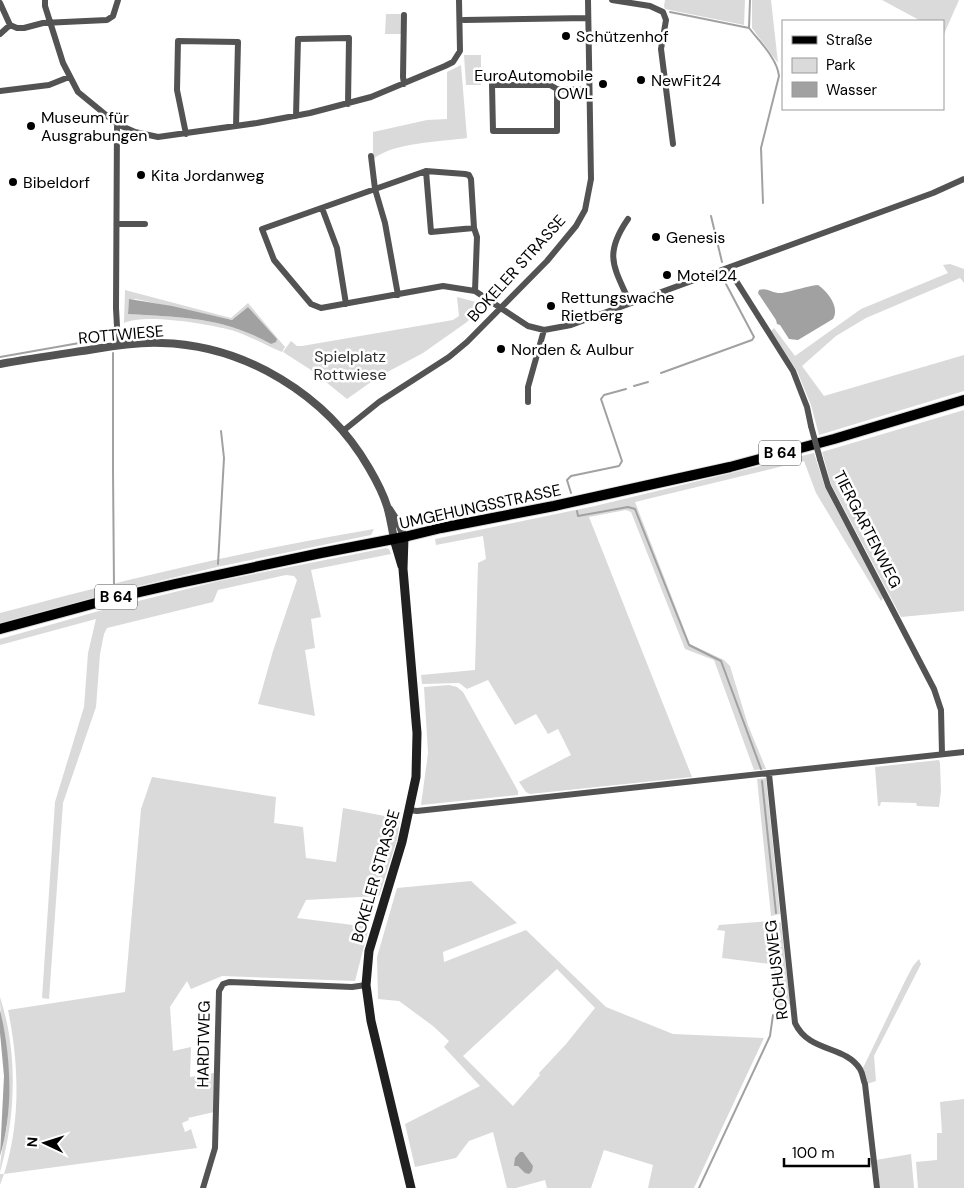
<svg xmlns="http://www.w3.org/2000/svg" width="964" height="1188" viewBox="0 0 964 1188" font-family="'DM Sans',sans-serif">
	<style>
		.green { fill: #dadada; fill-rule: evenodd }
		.water { fill: #a1a1a1 }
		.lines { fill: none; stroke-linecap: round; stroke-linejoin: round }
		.stream { stroke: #a1a1a1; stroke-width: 2 }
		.primary-casing { stroke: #dbdbdb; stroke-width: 12 }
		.minor { stroke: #535353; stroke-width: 6 }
		.tertiary { stroke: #535353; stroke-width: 8 }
		.secondary { stroke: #202020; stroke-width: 9 }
		.primary { stroke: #000; stroke-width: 10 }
		.minor-bridge { stroke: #535353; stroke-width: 6 }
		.poi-dot { fill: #000; stroke: #fff; stroke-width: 2 }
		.labels { text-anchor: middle; stroke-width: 5; stroke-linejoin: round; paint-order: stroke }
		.shield { fill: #fff; stroke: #4c4c4c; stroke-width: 1 }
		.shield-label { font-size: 15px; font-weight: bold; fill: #000 }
		.poi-label { font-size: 16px; fill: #000; stroke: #fff; text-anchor: start }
		.street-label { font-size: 16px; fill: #000; stroke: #fff }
		.park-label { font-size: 16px; fill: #313131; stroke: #fff }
	</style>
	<rect width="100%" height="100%" fill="#fff"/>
	<path class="green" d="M 665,0 L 745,0 L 744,25 L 665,9 L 664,6 Z
		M 752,0 L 771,0 L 778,63 L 752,28 Z
		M 882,0 L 959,0 L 944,34 L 943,21 L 921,21 Z
		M 386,14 L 403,14 L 403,34 L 385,34 Z
		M 464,55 L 481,55 L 481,85 L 466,85 Z
		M 461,65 L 467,138 C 439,142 395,142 373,159 L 373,132 L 427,120 L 447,119 L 447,72 Z
		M 950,264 L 964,269 L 964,283 L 960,278 L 866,318 L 836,336 L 802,366 L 824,396 L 964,355 L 964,391 L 819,435 L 811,405 L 797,371 L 771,331 L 774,328 L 795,356 L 861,309 L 948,273 L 943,265 Z
		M 125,290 L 231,318 L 248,303 L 285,347 L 282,352 C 265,345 248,335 231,330 C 208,324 145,313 124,323 ZM 136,299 L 232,320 L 248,307 L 277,339 L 271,344 C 223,317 180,317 128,314 L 129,300 Z
		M 457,297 L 476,302 L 483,305 L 467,322 L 423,353 L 378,377 L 347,399 L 311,370 L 283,352 L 291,341 L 297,346 L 302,346 L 453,320 L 459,316 Z
		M 964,410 L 964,611 L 901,617 L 831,484 L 822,452 Z
		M 814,453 L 825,487 L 883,598 L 881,601 L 816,493 L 804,461 L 635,502 L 690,644 L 724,660 L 730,666 L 748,725 L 766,769 L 754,770 L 714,660 L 685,649 L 631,512 L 626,510 L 589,517 L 692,777 L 530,794 L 526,792 L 519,782 L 571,755 L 558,729 L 548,734 L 536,714 L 515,725 L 488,680 L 467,689 L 459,683 L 422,684 L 421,675 L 475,670 L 478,563 L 486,559 L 483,536 L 436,545 L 435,539 L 595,506 Z
		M 374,529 L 371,535 L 217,567 L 114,592 L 0,623 L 0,613 C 123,580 248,550 374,529 Z
		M 386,548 L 389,549 L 391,554 L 311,570 L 321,617 L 311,619 L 315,648 L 305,650 L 315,716 L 258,704 L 273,651 L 297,580 L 294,576 L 286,575 L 218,590 L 213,602 L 107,628 L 104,634 L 100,654 L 96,707 L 63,803 L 49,999 L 42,998 L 55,802 L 84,707 L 88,653 L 96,619 L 0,645 L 0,639 L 106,609 L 219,581 Z
		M 449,685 L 457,687 L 463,692 L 518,791 L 518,795 L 421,805 L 428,753 L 424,687 Z
		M 939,760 L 940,763 L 941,791 L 939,807 L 917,806 L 916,803 L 881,802 L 880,806 L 878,806 L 875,767 Z
		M 152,777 L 276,797 L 274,823 L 303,827 L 306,858 L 336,862 L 343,808 L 400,819 L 397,840 L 379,896 L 306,900 L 297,918 L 369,927 L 355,981 L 222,976 L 191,989 L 187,981 L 170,1007 L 173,1051 L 191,1047 L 190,1077 L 214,1073 L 214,1112 L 188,1118 L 189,1120 L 182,1123 L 185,1132 L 191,1129 L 197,1148 L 4,1174 L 0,1185 L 0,1174 L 4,1174 C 21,1121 19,1064 8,1010 L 125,992 L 141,809 Z
		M 766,778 L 780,914 L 771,916 L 757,779 Z
		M 471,881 L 517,923 L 443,952 L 444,962 L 526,930 L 606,1007 L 673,1034 L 764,1038 L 694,1188 L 648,1188 L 653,1165 L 604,1150 L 591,1188 L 547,1188 L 545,1180 L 516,1188 L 507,1188 L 493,1132 L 469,1141 L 456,1158 L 415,1167 L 405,1124 L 480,1086 L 444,1047 L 449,1041 L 433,1026 L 399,1001 L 378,999 L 377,957 L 397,888 ZM 557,969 L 595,1008 L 566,1044 L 539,1073 L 540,1075 L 513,1106 L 463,1056 Z
		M 771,921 L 771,964 L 722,958 L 725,931 L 717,930 L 719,925 Z
		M 779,922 L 781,923 L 790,1004 C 786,1008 782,1008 777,1007 Z
		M 919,959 L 921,964 L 874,1056 L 876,1081 L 867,1084 L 862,1070 L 905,981 L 913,966 Z
		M 0,997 C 18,1052 16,1116 0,1172 C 0,1156 4,1142 7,1126 C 9,1110 9,1093 9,1077 C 8,1050 0,1023 0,997 Z
		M 964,1099 L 964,1188 L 918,1188 L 916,1162 L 937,1160 L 937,1133 L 942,1133 L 940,1102 Z
		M 911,1154 L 914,1188 L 880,1188 L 876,1160 Z"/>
	<path class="water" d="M 818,285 C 828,292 840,307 833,319 L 798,340 L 789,339 L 780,325 L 777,324 L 776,320 L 758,293 L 759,290 C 767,287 773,294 782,293 C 794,291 806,286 818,285 Z
		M 129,299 L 172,306 L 232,320 L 248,307 L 277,339 L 276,342 L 271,344 C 223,317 180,317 128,314 Z
		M 0,1010 C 11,1056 14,1110 0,1156 L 4,1076 L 0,1033 Z
		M 520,1152 L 523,1152 L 533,1166 L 532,1171 L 529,1174 L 525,1173 L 518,1166 L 514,1166 L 515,1158 Z"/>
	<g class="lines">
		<path class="stream" d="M 750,0 L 749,28 C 759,41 777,58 779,76 L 761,148 L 763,203
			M 670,12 L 749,28
			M 711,216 L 722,262
			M 113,353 L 113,470 L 114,587
			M 0,357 L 102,339
			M 661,373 L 752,340 L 754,337 L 726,284
			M 634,386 L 648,382
			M 571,493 L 567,480 L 571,476 L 619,466 L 622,461 L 601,399 L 604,395 L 626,389
			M 577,511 L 578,516 L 628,507 L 635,509 L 689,645 L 721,661 L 761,769
			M 218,564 L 224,458 L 221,431
			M 762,781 L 776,913
			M 774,1003 L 777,923
			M 699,1188 L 770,1036 L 773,1015"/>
		<defs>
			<path id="primary" d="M 0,629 L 118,597 L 175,584 L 321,553 L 404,537 L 441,528 L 554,506 L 730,467 L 834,439 L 964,400"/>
		</defs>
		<use href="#primary" class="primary-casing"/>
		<path class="minor" d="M 45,0 L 45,6 L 63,63 L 78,92 L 117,124 L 135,132 L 158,137 L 257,123 L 310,113 L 371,97 L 445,66 L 453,62 L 460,51 L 459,0
			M 612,0 L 650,6 L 663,12 L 666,20 L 661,49 L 673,144
			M 0,3 L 10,25 L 17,28 L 24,28 L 43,23 L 107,20 L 113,16 L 118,0
			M 404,15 L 403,77 L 404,84
			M 464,20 L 588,18
			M 0,34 L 10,25
			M 557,89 L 550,85 L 492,85 L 493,131 L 557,131 L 557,89 L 589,90
			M 0,91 L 49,85 L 69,77
			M 296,116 L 298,39 L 349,38 L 348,104
			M 117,124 L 116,308 L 118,345
			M 186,134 L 177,90 L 178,41 L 238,42 L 236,126
			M 371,156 L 375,189 L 385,223 L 398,295
			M 426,171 L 431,232 L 474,228
			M 322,208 L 337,248 L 346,304
			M 628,219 C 603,255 614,267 630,303
			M 117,224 L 145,224
			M 728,268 L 793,371 L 807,407 L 811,426
			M 475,291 L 477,237 L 474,228 L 471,179 L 469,175 L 465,174 L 426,171 L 262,229 L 274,260 L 311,304 L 321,308 L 443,286 L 475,291 L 528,326 L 544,330 L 571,325 L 933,193 L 964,179
			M 528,402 L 528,387 L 544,330
			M 343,431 L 379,402 L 449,357 L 467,342 L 547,261 L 576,226 L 585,210 L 591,179 L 588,0
			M 820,459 L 828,486 L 934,689 L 941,710 L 942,754
			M 769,774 L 795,1023 C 809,1053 845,1045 860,1069 C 863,1074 863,1080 865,1084 L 877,1188
			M 409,810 L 417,811 L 964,752
			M 203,1188 L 215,1148 L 219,991 L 223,984 L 229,982 L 352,987 L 366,985"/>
		<path class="tertiary" d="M 0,364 C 27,359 55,355 82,351 C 108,347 135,342 161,343 C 245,345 327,395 369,468 C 376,480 383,493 387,506 C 390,516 392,528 394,539
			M 389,509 L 400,526 L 404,537"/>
		<path class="secondary" d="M 404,537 L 403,569 L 417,733 L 416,777 L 402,842 L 369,951 L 366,985 L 371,1021 L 411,1188
			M 394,539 L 402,566"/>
		<use href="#primary" class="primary"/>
		<path class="minor-bridge" d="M 811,426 L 820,459"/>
	</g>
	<g class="poi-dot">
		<circle cx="566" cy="36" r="5"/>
		<circle cx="641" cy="80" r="5"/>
		<circle cx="603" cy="84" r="5"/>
		<circle cx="31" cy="126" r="5"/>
		<circle cx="141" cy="175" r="5"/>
		<circle cx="13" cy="182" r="5"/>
		<circle cx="656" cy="237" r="5"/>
		<circle cx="667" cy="275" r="5"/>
		<circle cx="551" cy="306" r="5"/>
		<circle cx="501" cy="349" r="5"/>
	</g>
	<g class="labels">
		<g class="shield">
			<rect x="759" y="440.5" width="42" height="25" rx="4"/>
			<rect x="95" y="584.5" width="42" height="25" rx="4"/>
		</g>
		<g class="shield-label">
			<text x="780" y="458">B 64</text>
			<text x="116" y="602">B 64</text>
		</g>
		<g class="poi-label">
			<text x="576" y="42">Schützenhof</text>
			<text x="593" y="81" text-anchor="end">EuroAutomobile<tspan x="593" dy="18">OWL</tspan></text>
			<text x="651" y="86">NewFit24</text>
			<text x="41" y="123">Museum für<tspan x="41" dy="18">Ausgrabungen</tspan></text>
			<text x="151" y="181">Kita Jordanweg</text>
			<text x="23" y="188">Bibeldorf</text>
			<text x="666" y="243">Genesis</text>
			<text x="677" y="281">Motel24</text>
			<text x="561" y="303">Rettungswache<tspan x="561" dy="18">Rietberg</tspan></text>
			<text x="511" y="355">Norden &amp; Aulbur</text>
		</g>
		<g class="street-label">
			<text transform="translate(516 268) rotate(-48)" y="6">BOKELER STRASSE</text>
			<text transform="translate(121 334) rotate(-5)" y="6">ROTTWIESE</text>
			<text transform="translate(480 506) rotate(-12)" y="6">UMGEHUNGSSTRASSE</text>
			<text transform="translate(868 529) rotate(63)" y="6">TIERGARTENWEG</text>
			<text transform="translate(375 876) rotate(-74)" y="6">BOKELER STRASSE</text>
			<text transform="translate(776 970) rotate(-97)" y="6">ROCHUSWEG</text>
			<text transform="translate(203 1044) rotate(-89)" y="6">HARDTWEG</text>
		</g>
		<g class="park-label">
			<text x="350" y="362">Spielplatz<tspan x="350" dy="18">Rottwiese</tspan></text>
		</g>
	</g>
	<rect x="782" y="20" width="162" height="90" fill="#ffffff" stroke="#999999"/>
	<rect x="792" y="36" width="25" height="8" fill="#000000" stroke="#999999"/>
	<text x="826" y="45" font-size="15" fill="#000000">Straße</text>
	<rect x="792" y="58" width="25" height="15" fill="#dadada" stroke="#999999"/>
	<text x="826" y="70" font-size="15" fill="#000000">Park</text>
	<rect x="792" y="82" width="25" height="15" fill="#a1a1a1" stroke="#999999"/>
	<text x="826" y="95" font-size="15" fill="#000000">Wasser</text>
	<g transform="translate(45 1143) rotate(274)" stroke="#ffffff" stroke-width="4" paint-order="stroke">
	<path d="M0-4L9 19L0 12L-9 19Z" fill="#000000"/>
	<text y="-8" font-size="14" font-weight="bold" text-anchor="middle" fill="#000000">N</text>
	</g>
	<path d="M784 1158v8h85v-8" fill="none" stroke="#000000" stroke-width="2.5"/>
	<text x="792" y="1158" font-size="15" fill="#000000" stroke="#ffffff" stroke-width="4" paint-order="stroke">100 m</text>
</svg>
